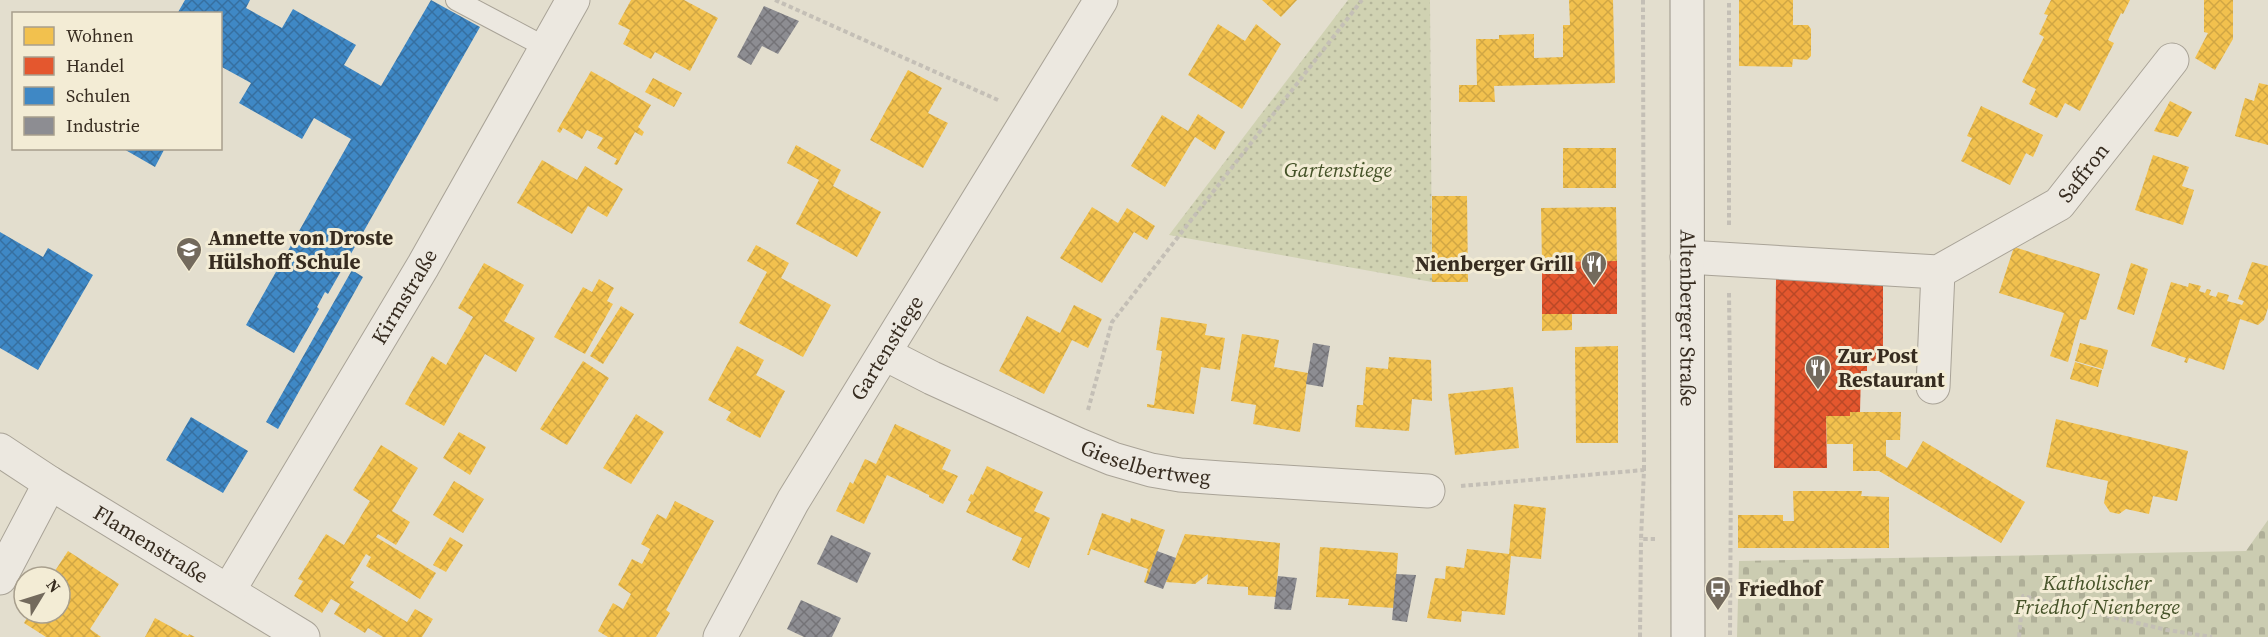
<svg xmlns="http://www.w3.org/2000/svg" width="2268" height="637" viewBox="0 0 2268 637" font-family="'Source Serif 4',serif">
	<style>
		.green { fill: url(#green-dots) }
		.cemetery { fill: url(#cemetery-stones) }
		.homes { fill: url(#homes-cross-hatch) }
		.shops { fill: url(#shops-cross-hatch) }
		.schools { fill: url(#schools-cross-hatch) }
		.industry { fill: url(#industry-cross-hatch) }
		.lines { fill: none; stroke-linecap: round; stroke-linejoin: round }
		.service-casing { stroke: #a9a397; stroke-width: 22 }
		.minor-casing { stroke: #a9a397; stroke-width: 35 }
		.secondary-casing { stroke: #989287; stroke-width: 35 }
		.path { stroke: #c4bfb6; stroke-width: 4; stroke-dasharray: 4.5 3; stroke-linecap: butt }
		.service { stroke: #ece8e0; stroke-width: 20 }
		.minor { stroke: #ece8e0; stroke-width: 33 }
		.secondary { stroke: #ece8e0; stroke-width: 33 }
		.labels { text-anchor: middle; stroke-width: 6; stroke-linejoin: round; paint-order: stroke }
		.park-label { font-size: 21px; font-style: italic; fill: #455228; stroke: #f3ecd5 }
		.street-label { font-size: 21px; fill: #372c20; stroke: #f3ecd5 }
		.poi-label { font-size: 21px; font-weight: bold; fill: #372c20; stroke: #f3ecd5; text-anchor: start }
	</style>
	<defs>
		<pattern id="green-dots" width="8" height="8" patternUnits="userSpaceOnUse" patternTransform="scale(1.5)"><rect width="8" height="8" fill="#d0d2b2"/><path d="M2 2h.1M6 6h.1" fill="none" stroke="#b3b499" stroke-width="1.8" stroke-linecap="round"/></pattern>
		<pattern id="cemetery-stones" width="16" height="16" patternUnits="userSpaceOnUse" patternTransform="scale(1.5)"><rect width="16" height="16" fill="#cbccb1"/><path d="M2 7V4a2 2 0 0 1 4 0v3zM10 15v-3a2 2 0 0 1 4 0v3z" fill="#afaf98"/></pattern>
		<pattern id="homes-cross-hatch" width="8" height="8" patternUnits="userSpaceOnUse" patternTransform="scale(1.5)"><rect width="8" height="8" fill="#f2c14e"/><path d="M0 0l8 8M0 8l8-8" fill="none" stroke="#d0a644"/></pattern>
		<pattern id="shops-cross-hatch" width="8" height="8" patternUnits="userSpaceOnUse" patternTransform="scale(1.5)"><rect width="8" height="8" fill="#e4572e"/><path d="M0 0l8 8M0 8l8-8" fill="none" stroke="#ba4827"/></pattern>
		<pattern id="schools-cross-hatch" width="8" height="8" patternUnits="userSpaceOnUse" patternTransform="scale(1.5)"><rect width="8" height="8" fill="#3f88c5"/><path d="M0 0l8 8M0 8l8-8" fill="none" stroke="#366fa0"/></pattern>
		<pattern id="industry-cross-hatch" width="8" height="8" patternUnits="userSpaceOnUse" patternTransform="scale(1.5)"><rect width="8" height="8" fill="#8d8d92"/><path d="M0 0l8 8M0 8l8-8" fill="none" stroke="#747377"/></pattern>
	</defs>
	<rect width="100%" height="100%" fill="#e3dece"/>
	<path class="green" d="M 1348,0 L 1430,0 L 1432,282 L 1169,235 Z"/>
	<path class="cemetery" d="M 2268,520 L 2268,637 L 1737,637 L 1739,561 L 2246,551 Z"/>
	<path class="homes" d="M 631,0 L 684,0 L 718,18 L 690,71 L 655,52 L 651,59 L 623,44 L 630,30 L 618,24 Z
		M 1262,0 L 1297,0 L 1281,17 Z
		M 1569,0 L 1613,0 L 1615,83 L 1494,86 L 1495,102 L 1459,102 L 1459,85 L 1477,85 L 1476,39 L 1499,39 L 1499,35 L 1534,34 L 1534,58 L 1563,57 L 1563,25 L 1570,25 Z
		M 1739,0 L 1793,0 L 1793,25 L 1808,25 L 1811,29 L 1811,56 L 1807,60 L 1793,59 L 1792,67 L 1739,66 Z
		M 2051,0 L 2130,0 L 2123,14 L 2121,13 L 2108,40 L 2114,43 L 2080,111 L 2065,103 L 2057,118 L 2029,104 L 2036,89 L 2022,82 L 2044,37 L 2039,34 L 2048,15 L 2044,14 Z
		M 2204,0 L 2233,0 L 2233,39 L 2215,70 L 2195,58 L 2208,33 L 2204,32 Z
		M 1218,24 L 1245,41 L 1256,24 L 1281,44 L 1242,109 L 1188,75 Z
		M 908,70 L 942,88 L 928,113 L 948,123 L 923,168 L 870,140 Z
		M 591,71 L 651,105 L 638,127 L 644,132 L 642,136 L 635,132 L 617,165 L 614,164 L 617,159 L 597,148 L 603,138 L 587,130 L 582,139 L 563,128 L 560,133 L 557,131 Z
		M 653,78 L 682,93 L 674,107 L 645,92 Z
		M 2259,83 L 2268,85 L 2268,145 L 2235,136 L 2245,98 L 2254,101 Z
		M 2170,101 L 2192,112 L 2178,137 L 2154,131 Z
		M 1981,106 L 2043,135 L 2033,157 L 2026,153 L 2010,185 L 1961,161 L 1972,138 L 1967,136 Z
		M 1198,114 L 1225,132 L 1215,150 L 1195,137 L 1165,187 L 1131,166 L 1162,115 L 1188,131 Z
		M 796,145 L 841,170 L 833,186 L 881,212 L 857,257 L 796,224 L 819,180 L 787,163 Z
		M 1563,148 L 1616,148 L 1616,188 L 1563,188 Z
		M 2153,155 L 2189,167 L 2182,186 L 2194,190 L 2183,225 L 2135,210 Z
		M 542,160 L 577,180 L 585,166 L 623,189 L 607,217 L 588,206 L 572,234 L 517,203 Z
		M 1432,196 L 1467,196 L 1468,282 L 1432,282 Z
		M 1092,207 L 1118,223 L 1127,208 L 1155,226 L 1147,240 L 1134,232 L 1102,283 L 1060,258 Z
		M 1616,207 L 1617,261 L 1542,262 L 1541,208 Z
		M 756,245 L 789,263 L 781,278 L 831,305 L 803,357 L 739,323 L 767,272 L 747,261 Z
		M 2014,247 L 2100,274 L 2086,320 L 2080,319 L 2068,362 L 2050,356 L 2064,313 L 1999,293 Z
		M 2252,262 L 2268,266 L 2268,308 L 2264,320 L 2258,325 L 2240,319 L 2224,370 L 2189,358 L 2187,363 L 2184,362 L 2186,358 L 2151,346 L 2171,282 L 2188,287 L 2189,283 L 2201,286 L 2199,291 L 2205,293 L 2207,289 L 2211,290 L 2209,295 L 2216,297 L 2218,292 L 2229,295 L 2227,301 L 2242,305 L 2244,301 L 2238,299 Z
		M 484,263 L 524,285 L 504,321 L 535,338 L 516,372 L 485,354 L 444,426 L 405,404 L 432,356 L 446,365 L 460,340 L 473,317 L 458,308 Z
		M 2131,263 L 2148,269 L 2134,315 L 2117,309 Z
		M 599,279 L 614,288 L 607,301 L 613,304 L 585,354 L 554,337 L 583,287 L 592,292 Z
		M 1074,305 L 1102,319 L 1088,348 L 1072,340 L 1044,394 L 999,371 L 1027,316 L 1060,333 Z
		M 621,306 L 634,314 L 603,364 L 590,356 Z
		M 1542,314 L 1572,314 L 1572,330 L 1542,331 Z
		M 1161,317 L 1207,324 L 1205,335 L 1225,338 L 1220,370 L 1201,367 L 1194,414 L 1147,407 L 1147,404 L 1154,405 L 1162,351 L 1156,350 Z
		M 1242,334 L 1279,340 L 1274,367 L 1308,373 L 1300,432 L 1253,424 L 1256,405 L 1231,401 Z
		M 2080,343 L 2108,350 L 2103,369 L 2075,361 Z
		M 737,346 L 764,360 L 756,375 L 785,391 L 760,438 L 726,420 L 731,412 L 708,400 Z
		M 1618,346 L 1618,443 L 1576,443 L 1575,347 Z
		M 1389,357 L 1431,360 L 1432,401 L 1412,399 L 1409,431 L 1355,427 L 1357,405 L 1363,405 L 1366,367 L 1388,369 Z
		M 583,361 L 609,378 L 567,445 L 540,429 Z
		M 2075,362 L 2102,370 L 2098,387 L 2070,379 Z
		M 1513,387 L 1519,448 L 1455,455 L 1448,394 Z
		M 1850,412 L 1901,412 L 1900,440 L 1886,440 L 1886,456 L 1907,468 L 1923,441 L 2025,502 L 2001,543 L 1879,471 L 1853,471 L 1853,444 L 1827,444 L 1826,416 L 1850,416 Z
		M 636,414 L 664,432 L 631,484 L 603,468 Z
		M 2056,419 L 2188,451 L 2177,501 L 2153,496 L 2149,514 L 2126,509 L 2119,514 L 2110,512 L 2104,503 L 2108,481 L 2046,467 Z
		M 895,424 L 951,450 L 942,469 L 958,476 L 943,504 L 929,497 L 929,495 L 887,475 L 864,524 L 836,511 L 850,482 L 853,484 L 865,459 L 876,464 Z
		M 459,432 L 486,447 L 470,475 L 443,458 Z
		M 381,445 L 418,468 L 392,511 L 410,522 L 396,545 L 378,534 L 376,537 L 436,573 L 420,599 L 366,566 L 371,557 L 366,554 L 350,580 L 354,582 L 350,587 L 407,622 L 415,609 L 433,619 L 422,637 L 383,637 L 368,628 L 365,633 L 334,614 L 340,604 L 331,599 L 322,613 L 294,596 L 303,581 L 298,579 L 326,534 L 344,545 L 370,501 L 353,490 Z
		M 987,466 L 1043,492 L 1034,511 L 1050,518 L 1029,568 L 1012,560 L 1022,538 L 966,512 L 971,502 L 968,500 L 971,494 L 973,495 Z
		M 454,481 L 484,499 L 463,533 L 433,515 Z
		M 1793,491 L 1862,491 L 1861,496 L 1889,497 L 1889,548 L 1738,548 L 1738,515 L 1783,515 L 1783,521 L 1794,521 Z
		M 675,501 L 714,521 L 666,610 L 670,613 L 656,637 L 608,637 L 598,631 L 613,603 L 623,609 L 631,594 L 618,585 L 632,559 L 642,564 L 650,549 L 641,544 L 657,514 L 666,519 Z
		M 1514,504 L 1546,508 L 1541,559 L 1511,556 L 1505,615 L 1462,611 L 1461,622 L 1427,618 L 1435,578 L 1445,579 L 1446,566 L 1464,568 L 1467,549 L 1509,554 Z
		M 1102,513 L 1130,523 L 1131,518 L 1165,530 L 1146,583 L 1144,582 L 1148,569 L 1091,549 L 1089,555 L 1087,555 Z
		M 1185,534 L 1280,543 L 1276,597 L 1248,595 L 1248,587 L 1207,584 L 1208,574 L 1195,584 L 1166,582 Z
		M 450,537 L 463,545 L 446,572 L 433,565 Z
		M 1320,547 L 1398,553 L 1394,608 L 1348,605 L 1349,599 L 1316,597 Z
		M 68,551 L 119,584 L 90,629 L 101,637 L 46,637 L 24,623 L 30,613 L 60,613 L 60,577 L 51,577 Z
		M 155,618 L 188,636 L 189,634 L 195,637 L 145,637 Z"/>
	<path class="shops" d="M 1617,261 L 1617,314 L 1542,314 L 1542,262 Z
		M 1776,279 L 1883,280 L 1883,361 L 1867,361 L 1867,371 L 1861,371 L 1860,412 L 1850,412 L 1850,416 L 1826,416 L 1827,468 L 1774,468 Z"/>
	<path class="schools" d="M 185,0 L 250,0 L 246,8 L 282,28 L 293,9 L 356,45 L 344,65 L 381,86 L 431,0 L 480,27 L 328,294 L 325,292 L 317,307 L 319,309 L 294,353 L 246,325 L 351,139 L 314,118 L 302,139 L 239,103 L 251,83 L 220,66 L 220,14 L 177,14 Z
		M 122,148 L 165,148 L 155,167 Z
		M 0,232 L 43,257 L 48,248 L 93,275 L 38,370 L 0,348 Z
		M 352,270 L 363,277 L 278,429 L 266,422 Z
		M 191,417 L 248,451 L 223,493 L 166,460 Z"/>
	<path class="industry" d="M 764,6 L 799,21 L 778,54 L 762,46 L 751,65 L 737,57 Z
		M 1313,343 L 1330,346 L 1323,387 L 1306,384 Z
		M 831,535 L 871,553 L 857,583 L 817,564 Z
		M 1157,551 L 1176,558 L 1163,589 L 1146,583 Z
		M 1396,574 L 1416,575 L 1407,622 L 1392,620 Z
		M 1278,576 L 1297,578 L 1291,610 L 1274,609 Z
		M 801,600 L 841,618 L 832,637 L 804,637 L 787,629 Z"/>
	<g class="lines">
		<defs>
			<path id="service" d="M 456,0 L 547,48"/>
			<g id="minor">
				<path id="s1" d="M 1687,257 L 1938,272 L 2059,204 L 2172,60"/>
				<path id="s2" d="M 885,354 L 932,378 L 1079,445 L 1113,459 L 1151,470 L 1180,475 L 1221,478 L 1428,491"/>
				<path d="M 1933,387 L 1938,272"/>
				<path id="s3" d="M 0,450 L 50,483 L 303,637"/>
				<path d="M 0,578 L 50,483"/>
				<path id="s4" d="M 229,590 L 423,266 L 573,0"/>
				<path id="s5" d="M 720,637 L 793,501 L 1101,0"/>
			</g>
			<g id="secondary">
				<path id="s6" d="M 1687,0 L 1688,637"/>
			</g>
		</defs>
		<use href="#service" class="service-casing"/>
		<use href="#minor" class="minor-casing"/>
		<use href="#secondary" class="secondary-casing"/>
		<path class="path" d="M 775,0 L 998,100
			M 1643,0 L 1644,470
			M 1729,225 L 1729,0
			M 1729,293 L 1731,464 L 1730,637
			M 1088,410 L 1112,322 L 1362,0
			M 1461,486 L 1644,470 L 1641,539 L 1655,539
			M 1640,637 L 1641,539
			M 2019,637 L 2023,596 L 2167,630 L 2212,637"/>
		<use href="#service" class="service"/>
		<use href="#minor" class="minor"/>
		<use href="#secondary" class="secondary"/>
	</g>
	<defs>
		<symbol id="school-pin" viewBox="-11 -11 22 30"><path d="M0 17L-7.5 6A9.5 9.5 0 1 1 7.5 6Z" fill="#736a5d" stroke="#f3ecd5"/><path d="M0-5L7-2L0 1L-7-2ZM-4 1L0 2.5L4 1V4Q0 6-4 4Z" fill="#fff"/></symbol>
		<symbol id="restaurant-pin" viewBox="-11 -11 22 30"><path d="M0 17L-7.5 6A9.5 9.5 0 1 1 7.5 6Z" fill="#736a5d" stroke="#f3ecd5"/><path d="M-5-6h1v4h1v-4h1v4h1v-4h1v5L-1.5 .5V6h-2V.5L-5-1ZM5-6V6H3V1.5H1.5Q1.5-4 5-6Z" fill="#fff"/></symbol>
		<symbol id="bus-pin" viewBox="-11 -11 22 30"><path d="M0 17L-7.5 6A9.5 9.5 0 1 1 7.5 6Z" fill="#736a5d" stroke="#f3ecd5"/><path d="M-5-6H5V4H4V6H2V4H-2V6H-4V4H-5ZM-3.5-4V0h7V-4ZM-3.5 1.2v1.5H-2V1.2ZM2 1.2v1.5H3.5V1.2Z" fill="#fff"/></symbol>
	</defs>
	<g fill-rule="evenodd">
		<use href="#school-pin" x="174" y="235" width="30" height="40"/>
		<use href="#restaurant-pin" x="1579" y="249" width="30" height="40"/>
		<use href="#restaurant-pin" x="1803" y="353" width="30" height="40"/>
		<use href="#bus-pin" x="1703" y="574" width="30" height="40"/>
	</g>
	<g class="labels">
		<g class="park-label">
			<text x="1338" y="177">Gartenstiege</text>
			<text x="2097" y="590">Katholischer<tspan x="2097" dy="24">Friedhof Nienberge</tspan></text>
		</g>
		<g class="street-label">
			<text dy="7" stroke="none"><textPath href="#s1" startOffset="430">Saffron</textPath></text>
			<text dy="7" stroke="none"><textPath href="#s4" startOffset="342">Kirmstraße</textPath></text>
			<text dy="7" stroke="none"><textPath href="#s6" startOffset="318">Altenberger Straße</textPath></text>
			<text dy="7" stroke="none"><textPath href="#s5" startOffset="334">Gartenstiege</textPath></text>
			<text dy="7" stroke="none"><textPath href="#s2" startOffset="284">Gieselbertweg</textPath></text>
			<text dy="7" stroke="none"><textPath href="#s3" startOffset="178">Flamenstraße</textPath></text>
		</g>
		<g class="poi-label">
			<text x="208" y="245">Annette von Droste<tspan x="208" dy="24">Hülshoff Schule</tspan></text>
			<text x="1574" y="271" text-anchor="end">Nienberger Grill</text>
			<text x="1838" y="363">Zur Post<tspan x="1838" dy="24">Restaurant</tspan></text>
			<text x="1738" y="596">Friedhof</text>
		</g>
	</g>
	<rect x="12" y="12" width="210" height="138" fill="#f3ecd5" stroke="#a89f8d" stroke-width="1.5"/>
	<rect x="24" y="27" width="30" height="18" fill="#f2c14e" stroke="#a89f8d" stroke-width="1.5"/>
	<text x="66" y="42" font-size="18" fill="#372c20">Wohnen</text>
	<rect x="24" y="57" width="30" height="18" fill="#e4572e" stroke="#a89f8d" stroke-width="1.5"/>
	<text x="66" y="72" font-size="18" fill="#372c20">Handel</text>
	<rect x="24" y="87" width="30" height="18" fill="#3f88c5" stroke="#a89f8d" stroke-width="1.5"/>
	<text x="66" y="102" font-size="18" fill="#372c20">Schulen</text>
	<rect x="24" y="117" width="30" height="18" fill="#8d8d92" stroke="#a89f8d" stroke-width="1.5"/>
	<text x="66" y="132" font-size="18" fill="#372c20">Industrie</text>
	<g transform="translate(42 595) rotate(52)"><circle r="28" fill="#f3ecd5" stroke="#a89f8d" stroke-width="1.5"/>
	<path d="M0-4.5L10 22L0 15L-10 22Z" fill="#736a5d"/>
	<text y="-9" font-size="16" font-weight="bold" text-anchor="middle" fill="#372c20">N</text>
	</g>
</svg>
